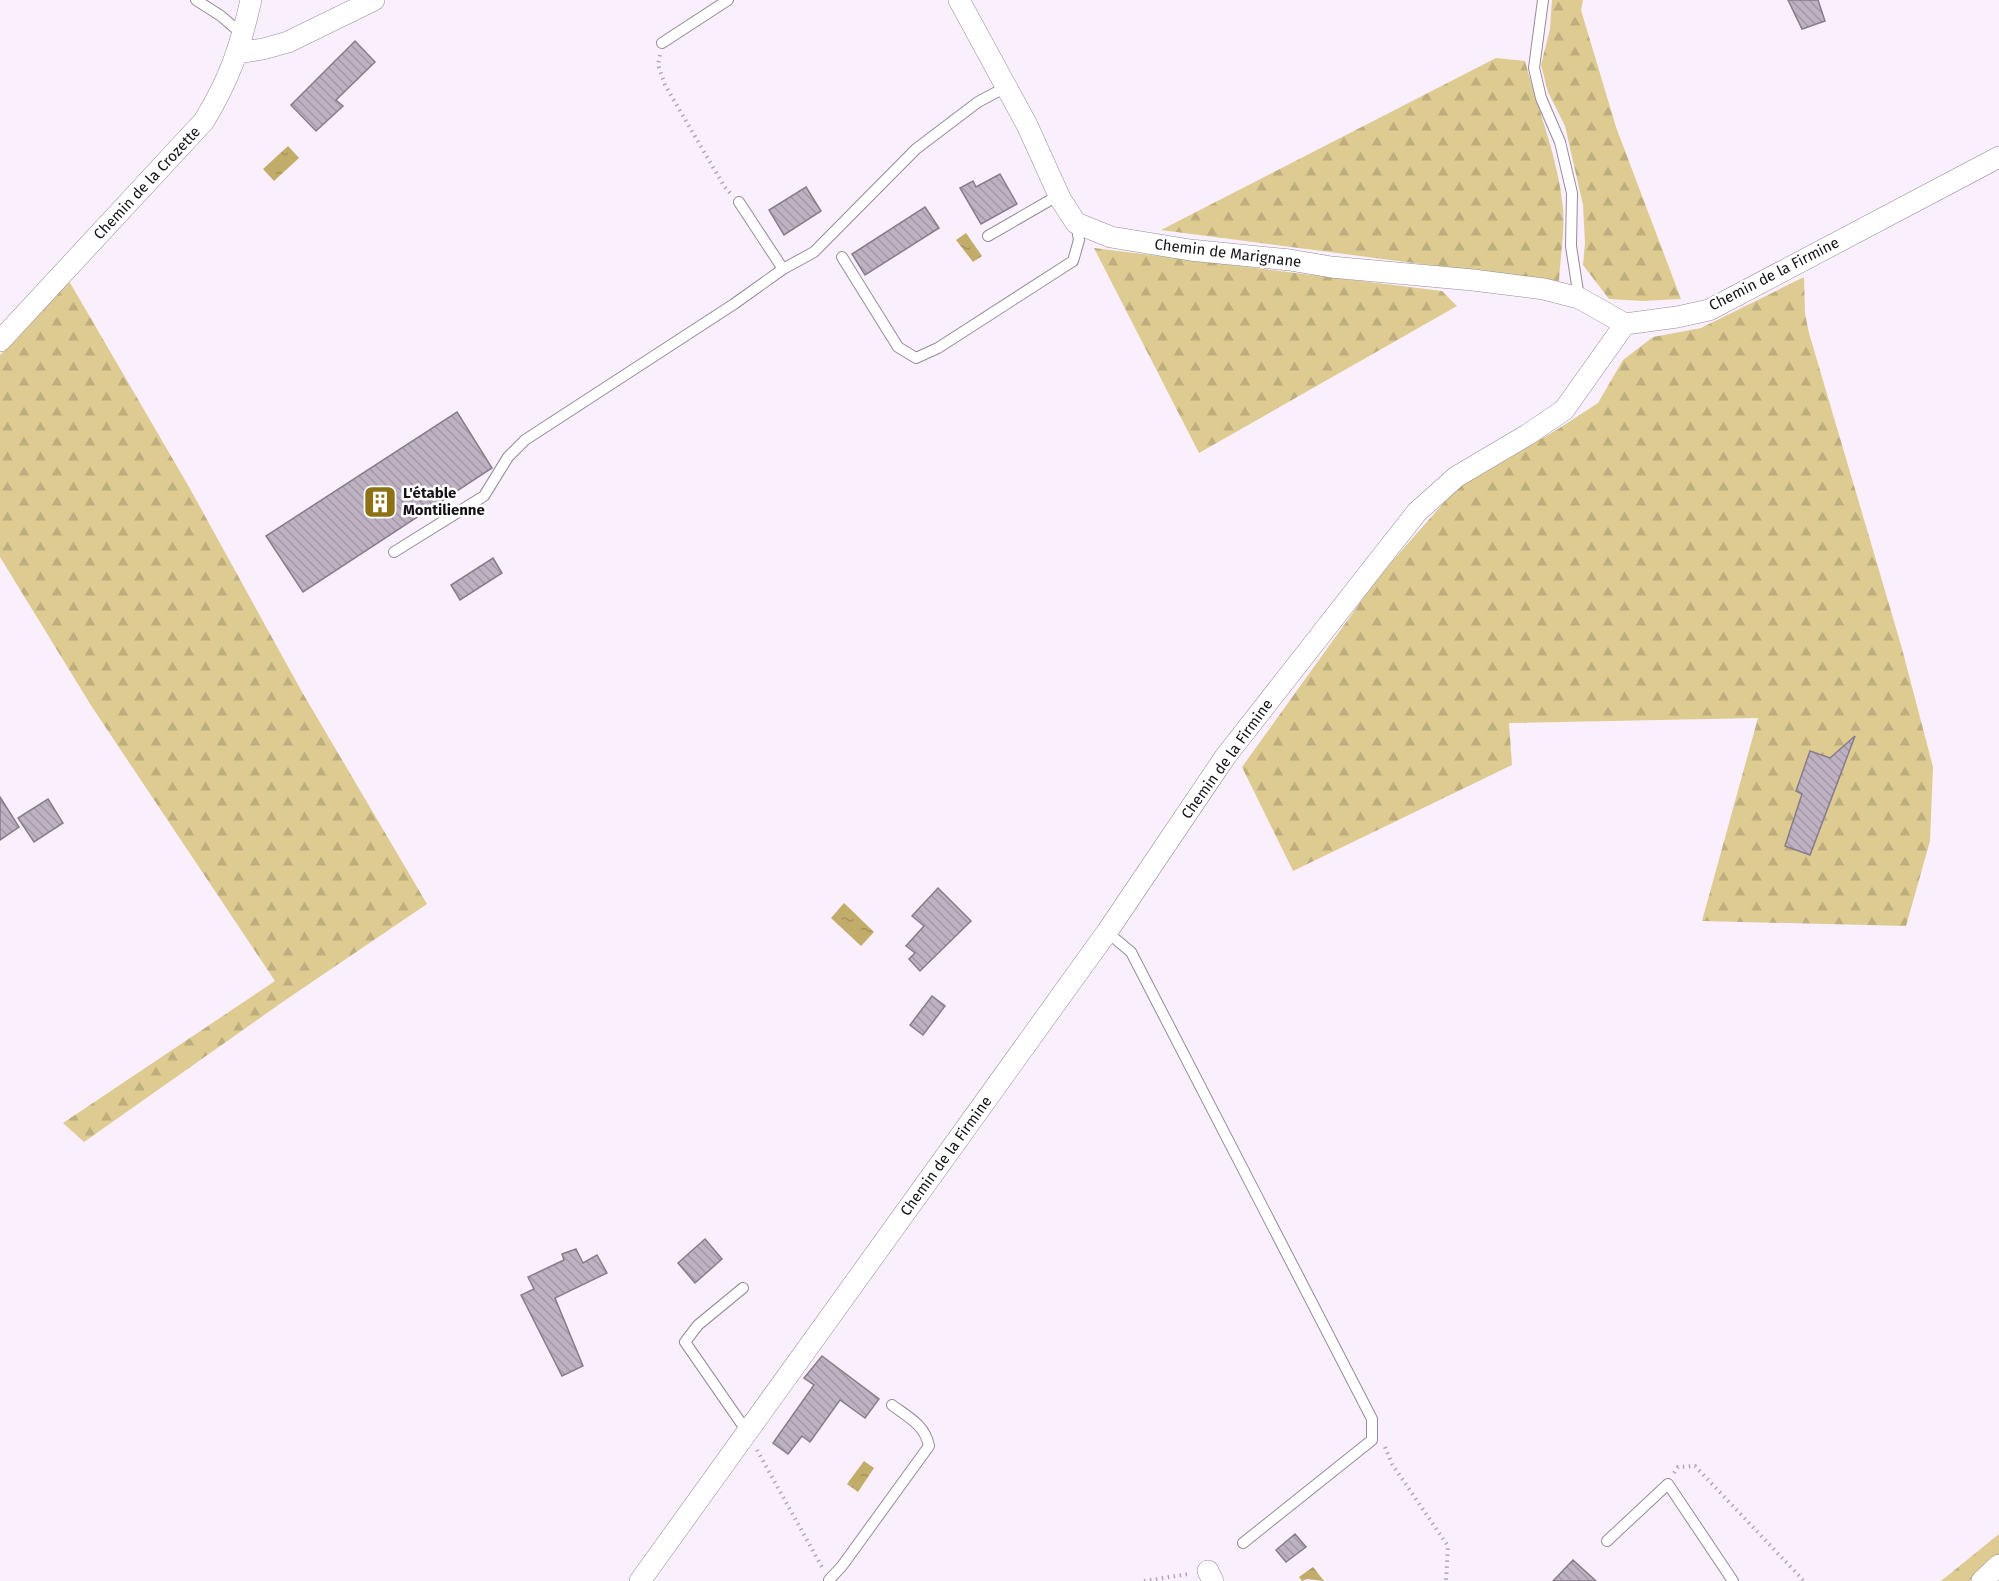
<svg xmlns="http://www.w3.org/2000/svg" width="1999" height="1581" viewBox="0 0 1999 1581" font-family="'Fira Sans',sans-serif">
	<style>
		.forest { fill: url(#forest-firs) }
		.water { fill: url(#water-ripples) }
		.building { fill: url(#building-back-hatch); stroke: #877c8b; stroke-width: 1.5 }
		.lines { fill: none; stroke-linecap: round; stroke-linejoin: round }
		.lane-casing { stroke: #958a99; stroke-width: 12 }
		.street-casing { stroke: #958a99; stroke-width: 22 }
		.path { stroke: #b0a8b3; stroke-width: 4; stroke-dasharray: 1.5 4.5; stroke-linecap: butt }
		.lane { stroke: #fff; stroke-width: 10 }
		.street { stroke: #fff; stroke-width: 21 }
		.labels { text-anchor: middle; stroke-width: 5; stroke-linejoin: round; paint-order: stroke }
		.street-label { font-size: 15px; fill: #151117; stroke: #fff }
		.poi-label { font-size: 15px; font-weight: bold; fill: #151117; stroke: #fff; text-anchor: start }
	</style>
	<defs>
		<pattern id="forest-firs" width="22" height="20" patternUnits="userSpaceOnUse" patternTransform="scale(1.5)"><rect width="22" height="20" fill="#decb92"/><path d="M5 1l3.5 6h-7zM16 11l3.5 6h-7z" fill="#bead7d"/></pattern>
		<pattern id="water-ripples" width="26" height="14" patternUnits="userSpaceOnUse" patternTransform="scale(1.5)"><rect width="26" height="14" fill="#c2ac69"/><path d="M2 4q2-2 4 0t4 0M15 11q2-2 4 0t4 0" fill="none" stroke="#a6935a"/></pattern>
		<pattern id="building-back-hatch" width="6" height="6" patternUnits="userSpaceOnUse" patternTransform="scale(1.5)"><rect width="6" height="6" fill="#beb2c2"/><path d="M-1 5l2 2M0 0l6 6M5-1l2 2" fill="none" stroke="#a298a6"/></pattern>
	</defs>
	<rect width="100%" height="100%" fill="#faf0fd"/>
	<path class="forest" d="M 1552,0 L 1583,0 L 1581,10 L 1616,127 L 1681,299 L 1643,301 L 1609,299 L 1583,265 L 1585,243 L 1583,205 L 1565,126 L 1548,92 L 1541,65 L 1550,29 Z
		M 1496,58 L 1525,61 C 1538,110 1558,157 1563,208 C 1565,232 1560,258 1559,282 L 1161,230 Z
		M 1094,248 L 1442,291 L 1457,306 L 1199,453 Z
		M 1804,277 L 1805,314 L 1809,333 L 1901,645 L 1933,767 L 1930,841 L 1906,926 L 1702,921 L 1758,718 L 1509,723 L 1512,765 L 1293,871 L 1242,767 L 1380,575 L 1456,489 L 1558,429 L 1598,403 L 1623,360 L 1653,337 L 1701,328 Z
		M 69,281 L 189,487 L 302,692 L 427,904 L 284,1001 L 84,1142 L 63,1123 L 275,981 L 92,707 L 0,557 L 0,355 Z
		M 1999,1534 L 1999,1555 L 1969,1581 L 1941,1581 Z"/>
	<path class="water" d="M 288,146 L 299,158 L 274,181 L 263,169 Z
		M 966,233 L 982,256 L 973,262 L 956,240 Z
		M 844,903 L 874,932 L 861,946 L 831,918 Z
		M 864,1461 L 874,1468 L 858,1492 L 847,1484 Z
		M 1313,1567 L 1324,1581 L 1307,1579 L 1302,1581 L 1299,1577 Z"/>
	<path class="building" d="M 1788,0 L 1818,0 L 1825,21 L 1802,29 Z
		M 355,41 L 375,62 L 336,100 L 343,106 L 316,131 L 291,105 Z
		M 1000,174 L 1017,204 L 981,224 L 960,188 L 973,181 L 976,187 Z
		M 806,187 L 821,211 L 784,235 L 769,210 Z
		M 925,207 L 939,228 L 865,275 L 852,254 Z
		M 457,412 L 492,468 L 303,592 L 266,536 Z
		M 493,558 L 502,573 L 460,600 L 451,585 Z
		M 1855,736 L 1810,855 L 1785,846 L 1802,794 L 1796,791 L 1810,751 L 1830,758 Z
		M 0,797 L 19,827 L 0,840 Z
		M 48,799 L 63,823 L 34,842 L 18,818 Z
		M 938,888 L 971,921 L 920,971 L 909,959 L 915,953 L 906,946 L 924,926 L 912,916 Z
		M 932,996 L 945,1006 L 923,1035 L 910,1025 Z
		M 705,1239 L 722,1259 L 695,1283 L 678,1263 Z
		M 576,1249 L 583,1263 L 597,1255 L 607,1273 L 555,1298 L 583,1366 L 562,1376 L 521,1295 L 534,1289 L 528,1277 L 564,1260 L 562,1254 Z
		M 822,1356 L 879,1399 L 865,1418 L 840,1400 L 810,1442 L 802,1436 L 788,1454 L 773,1443 L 814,1385 L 804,1378 Z
		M 1295,1534 L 1306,1547 L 1286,1562 L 1276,1550 Z
		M 1573,1560 L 1596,1581 L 1553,1581 Z"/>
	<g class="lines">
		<defs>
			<path id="lane" d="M 196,0 L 221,16 L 243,35
				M 1543,0 L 1534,68 L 1541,98 L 1560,142 L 1572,193 L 1571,246 L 1579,298
				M 662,43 L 728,0
				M 739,202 L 783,269 L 814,252 L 916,149 L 978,102 L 1008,86
				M 988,236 L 1059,195
				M 842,257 L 898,347 L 916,358 L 938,348 L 1073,261 L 1079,240 L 1076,223
				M 394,552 L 484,496 L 508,457 L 525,440 L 734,304 L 783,269
				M 1107,932 L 1131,952 L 1372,1419 L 1372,1440 L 1243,1543
				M 743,1288 L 698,1325 L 685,1342 L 748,1433
				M 1607,1541 L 1668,1484 L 1733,1581
				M 829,1580 L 842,1566 L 929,1446 C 925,1425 908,1417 892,1405"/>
			<path id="street" d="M 959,0 L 1027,125 L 1061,200 L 1076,223 L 1111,237 L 1190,250 L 1290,260 L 1331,267 L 1473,280 L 1544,289 L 1579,298 L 1625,324
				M 238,53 L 263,49 L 288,42 L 374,0
				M 0,341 L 204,121 C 230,78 240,48 251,0
				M 1208,1571 L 1213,1581
				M 640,1581 L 1107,932 L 1225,757 L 1387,550 L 1417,512 L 1456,477 L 1527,435 L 1564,410 L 1625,324 L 1677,317 L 1709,310 L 1999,157
				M 1982,1581 L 1999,1565"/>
		</defs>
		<use href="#lane" class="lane-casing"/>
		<use href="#street" class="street-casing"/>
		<path class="path" d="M 660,55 L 658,65 L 665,85 L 724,186 L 730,193
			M 1385,1447 L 1392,1464 L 1448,1546 L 1446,1581
			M 757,1450 L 822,1567
			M 1674,1473 L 1678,1467 L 1695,1466 L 1804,1581
			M 1144,1581 L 1189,1574"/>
		<use href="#lane" class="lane"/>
		<use href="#street" class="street"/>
	</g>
	<defs>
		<symbol id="building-square" viewBox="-11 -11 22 22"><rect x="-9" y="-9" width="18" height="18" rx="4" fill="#8c7215" stroke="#fff"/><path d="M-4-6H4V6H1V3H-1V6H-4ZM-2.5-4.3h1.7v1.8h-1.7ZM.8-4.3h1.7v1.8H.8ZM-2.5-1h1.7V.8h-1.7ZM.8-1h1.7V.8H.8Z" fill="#fff"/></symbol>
	</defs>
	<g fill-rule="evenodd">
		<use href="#building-square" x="361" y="483" width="38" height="38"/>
	</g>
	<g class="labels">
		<g class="street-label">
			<text transform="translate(147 183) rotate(-47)" y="5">Chemin de la Crozette</text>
			<text transform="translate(1228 253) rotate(7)" y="5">Chemin de Marignane</text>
			<text transform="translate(1774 274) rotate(-27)" y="5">Chemin de la Firmine</text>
			<text transform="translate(1227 759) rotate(-54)" y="5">Chemin de la Firmine</text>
			<text transform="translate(946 1156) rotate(-54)" y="5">Chemin de la Firmine</text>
		</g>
		<g class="poi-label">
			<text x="403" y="498">L'étable<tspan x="403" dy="17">Montilienne</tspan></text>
		</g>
	</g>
</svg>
